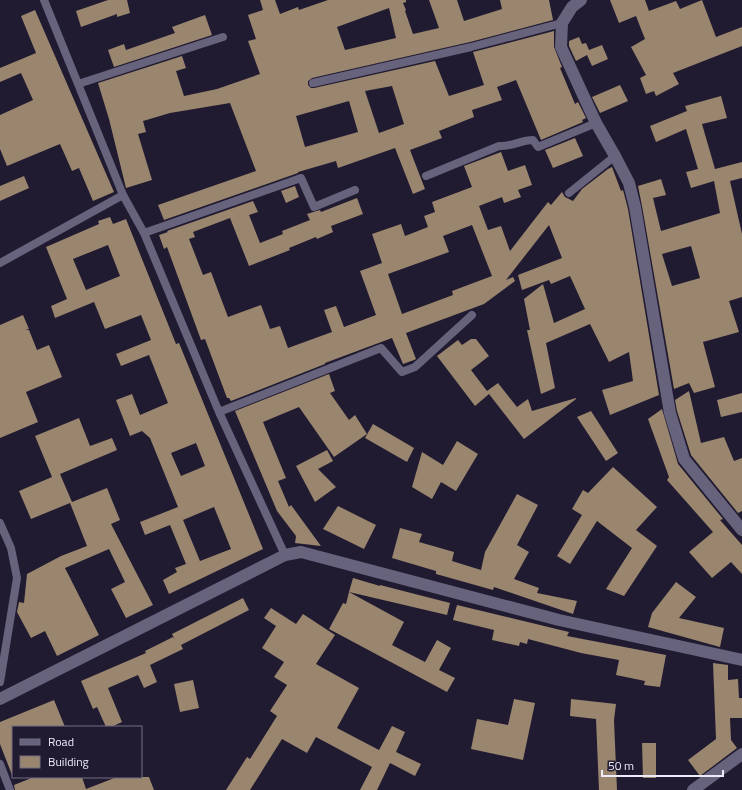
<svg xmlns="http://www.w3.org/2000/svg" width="742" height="790" viewBox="0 0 742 790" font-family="'Titillium Web',sans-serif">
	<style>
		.building { fill: #9a856e; fill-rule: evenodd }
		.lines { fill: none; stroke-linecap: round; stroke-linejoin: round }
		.lane { stroke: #68637d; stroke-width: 8 }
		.street { stroke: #68637d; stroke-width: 12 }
	</style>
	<rect width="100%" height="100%" fill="#201b31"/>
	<path class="building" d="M 108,0 L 127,0 L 130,13 L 117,17 L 117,14 L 81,27 L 76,11 Z
		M 260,0 L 275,0 L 280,14 L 298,7 L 299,10 L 328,0 L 406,0 L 406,2 L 403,3 L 406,10 L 405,11 L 413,34 L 439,28 L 429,0 L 457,0 L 464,21 L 502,9 L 500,0 L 549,0 L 553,20 L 470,42 L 312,78 L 308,81 L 308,85 L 311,88 L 314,88 L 435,61 L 449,96 L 484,85 L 473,52 L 554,31 L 554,47 L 562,67 L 560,68 L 575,104 L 578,102 L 586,118 L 582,120 L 583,122 L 541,140 L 516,80 L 497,87 L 502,100 L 472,110 L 474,117 L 439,131 L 442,138 L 410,150 L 425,189 L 413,194 L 395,148 L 338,168 L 336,161 L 298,172 L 298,173 L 164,220 L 158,205 L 256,171 L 230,103 L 170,113 L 143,121 L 146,132 L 138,134 L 152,180 L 126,188 L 109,119 L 98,83 L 182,56 L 186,68 L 176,71 L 184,96 L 217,89 L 260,74 L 248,41 L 256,39 L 248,15 L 263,10 ZM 389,8 L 396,38 L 345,50 L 337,27 ZM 392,86 L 404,124 L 379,133 L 365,91 ZM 349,101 L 358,132 L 305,147 L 296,116 Z
		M 610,0 L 645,0 L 649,11 L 676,1 L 680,9 L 702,0 L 716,37 L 742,27 L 742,46 L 673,73 L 679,84 L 656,96 L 654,91 L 646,94 L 640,78 L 646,75 L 631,47 L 645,39 L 641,29 L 636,16 L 619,23 Z
		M 35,10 L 114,192 L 93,201 L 79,168 L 72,171 L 60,144 L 7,166 L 0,149 L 0,115 L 33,100 L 21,73 L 0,82 L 0,68 L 36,53 L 21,16 Z
		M 205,15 L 212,35 L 114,67 L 108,50 L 124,44 L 126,50 L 175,33 L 172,27 Z
		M 579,37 L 582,44 L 586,43 L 589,50 L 602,45 L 608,59 L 592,66 L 587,55 L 576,61 L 569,46 L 569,41 Z
		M 620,85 L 628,101 L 600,113 L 592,97 Z
		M 721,96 L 727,118 L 702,124 L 715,169 L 742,162 L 742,178 L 730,181 L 742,234 L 742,297 L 729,301 L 739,332 L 703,342 L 715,387 L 694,393 L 689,383 L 674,389 L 642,206 L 638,186 L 661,179 L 666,195 L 653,198 L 661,231 L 720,213 L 714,181 L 691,188 L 686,172 L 698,169 L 686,129 L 656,142 L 650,126 L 687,111 L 685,106 ZM 691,246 L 700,278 L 672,286 L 662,254 Z
		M 575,138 L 583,156 L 553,168 L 545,150 Z
		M 501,152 L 508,171 L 525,165 L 532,185 L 518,190 L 521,197 L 504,203 L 502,197 L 479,206 L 488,230 L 501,226 L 510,251 L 548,202 L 551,205 L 562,192 L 565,197 L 573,201 L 582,189 L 608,169 L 612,167 L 621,191 L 623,190 L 628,209 L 659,395 L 610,415 L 602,390 L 633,381 L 629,352 L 609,362 L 590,324 L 546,343 L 555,388 L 541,394 L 527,330 L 530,330 L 524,299 L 543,284 L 554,323 L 585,309 L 570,276 L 551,284 L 549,280 L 522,290 L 518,275 L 562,258 L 549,225 L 506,280 L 513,277 L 515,281 L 484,304 L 406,333 L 416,359 L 414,360 L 403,364 L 392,338 L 325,363 L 325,364 L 231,401 L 229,398 L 227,398 L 205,339 L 201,340 L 167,247 L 164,249 L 159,235 L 168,232 L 167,231 L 253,201 L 258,212 L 249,215 L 260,243 L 283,234 L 282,231 L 310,220 L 307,214 L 320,210 L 321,212 L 357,198 L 363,214 L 331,226 L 333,232 L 317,239 L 316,237 L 289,248 L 290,250 L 249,266 L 230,218 L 193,232 L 195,237 L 189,239 L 203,275 L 211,272 L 228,317 L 261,305 L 270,329 L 280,326 L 288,348 L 332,332 L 324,310 L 336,306 L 344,327 L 376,315 L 360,271 L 382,263 L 372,234 L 401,224 L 405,236 L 428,227 L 424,216 L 435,212 L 432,202 L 472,187 L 464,166 ZM 472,225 L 492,276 L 452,291 L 453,295 L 402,314 L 388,274 L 449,252 L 443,236 Z
		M 24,176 L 29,188 L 0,201 L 0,186 Z
		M 295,186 L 299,197 L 286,203 L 281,191 Z
		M 110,217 L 113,224 L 126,219 L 176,344 L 179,343 L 263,549 L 169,594 L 163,580 L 177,572 L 175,568 L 186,564 L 170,525 L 145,535 L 140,522 L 178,507 L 150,438 L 142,431 L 130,436 L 116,400 L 132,394 L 140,415 L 168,403 L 149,355 L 121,366 L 116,354 L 151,340 L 141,315 L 105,329 L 94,302 L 55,318 L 51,306 L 67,299 L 46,247 L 99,224 L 98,221 ZM 108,245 L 120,276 L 86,290 L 73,259 ZM 196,443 L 205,466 L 181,476 L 171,453 ZM 214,507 L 231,549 L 200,561 L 183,520 Z
		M 23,315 L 29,329 L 25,330 L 29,330 L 37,350 L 49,345 L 62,377 L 26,392 L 38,422 L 0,438 L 0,325 Z
		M 471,339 L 476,339 L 489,356 L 471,370 L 487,391 L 498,383 L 517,407 L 528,399 L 532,411 L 576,398 L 576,399 L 524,439 L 489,394 L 475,406 L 437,356 L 458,340 L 462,345 Z
		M 329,374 L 335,391 L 330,393 L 349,420 L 355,415 L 367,434 L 334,457 L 299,407 L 263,422 L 286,478 L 278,481 L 289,507 L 291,505 L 321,546 L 295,543 L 296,536 L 277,511 L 235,411 Z
		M 689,391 L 701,443 L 724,437 L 734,461 L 742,458 L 742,511 L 738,513 L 691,455 L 677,411 L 675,400 Z
		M 742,393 L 742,412 L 721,417 L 717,400 Z
		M 662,409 L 678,464 L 723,519 L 720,520 L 742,545 L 742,574 L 731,562 L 712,578 L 689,552 L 713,532 L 667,480 L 669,477 L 648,419 Z
		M 591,411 L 618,453 L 606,461 L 577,417 Z
		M 79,418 L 90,446 L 112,438 L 117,450 L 60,474 L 72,502 L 107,488 L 120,520 L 111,524 L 153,605 L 126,618 L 111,589 L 125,582 L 109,549 L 65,568 L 99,635 L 57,656 L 45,631 L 31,638 L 17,612 L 19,602 L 24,603 L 27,574 L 61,556 L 87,546 L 70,503 L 31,519 L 19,491 L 52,477 L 35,436 Z
		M 373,424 L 414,448 L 407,462 L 365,438 Z
		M 457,441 L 478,454 L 456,491 L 441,482 L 432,499 L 412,487 L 422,452 L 443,465 Z
		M 327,450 L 333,461 L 318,469 L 336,487 L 315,502 L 296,466 Z
		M 613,467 L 657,507 L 636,530 L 657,546 L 624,596 L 606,589 L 632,548 L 597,521 L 570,564 L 557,556 L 582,515 L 572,509 L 583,490 L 588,493 Z
		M 517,494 L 538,505 L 517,545 L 529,552 L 514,579 L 539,588 L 537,593 L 577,601 L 573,614 L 494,587 L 493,590 L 436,574 L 436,571 L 392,558 L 400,528 L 422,534 L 419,542 L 454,552 L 452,561 L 481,570 L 485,552 Z
		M 338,506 L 376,525 L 364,549 L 323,529 Z
		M 353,578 L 380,586 L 380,585 L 450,603 L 447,615 L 349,592 Z
		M 676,582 L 696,597 L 679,618 L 724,628 L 720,647 L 648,627 L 652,613 Z
		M 349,592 L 404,622 L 392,645 L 425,662 L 437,640 L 451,648 L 439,670 L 455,678 L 447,692 L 329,629 L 343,603 L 346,604 Z
		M 243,598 L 249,610 L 181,645 L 183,649 L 150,665 L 157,682 L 144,688 L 138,675 L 108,688 L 122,722 L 111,727 L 106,727 L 97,707 L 93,709 L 81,681 L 146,653 L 145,651 L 173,637 L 175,640 L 172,634 Z
		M 457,605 L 569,632 L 567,636 L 666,655 L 660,687 L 644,685 L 645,681 L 616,675 L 619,660 L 581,653 L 528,639 L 527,644 L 520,642 L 519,646 L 492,640 L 494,630 L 453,620 Z
		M 271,608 L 296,624 L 303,614 L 335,635 L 316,664 L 359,688 L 337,728 L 379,750 L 392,726 L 405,732 L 396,752 L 421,764 L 415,776 L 390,763 L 377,790 L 360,790 L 372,767 L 316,737 L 307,753 L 282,739 L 250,790 L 226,790 L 247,757 L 250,759 L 277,716 L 270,711 L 287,685 L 274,677 L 284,662 L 262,648 L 276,626 L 264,618 Z
		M 713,663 L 728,665 L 728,680 L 738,679 L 739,698 L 742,698 L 742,718 L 730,718 L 731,740 L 737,748 L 700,776 L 688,760 L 716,739 Z
		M 193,680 L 199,708 L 180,712 L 174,684 Z
		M 514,699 L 535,703 L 523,760 L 471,749 L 477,719 L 508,725 Z
		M 571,699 L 616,704 L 614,720 L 617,790 L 599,790 L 596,719 L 570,716 Z
		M 54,700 L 65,727 L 13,727 L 12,775 L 0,744 L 0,722 Z
		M 642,743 L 656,743 L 656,778 L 643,778 Z
		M 34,777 L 82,777 L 86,789 L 117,777 L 149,777 L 154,790 L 15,790 L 14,785 Z"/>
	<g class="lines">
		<path class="lane" d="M 44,0 L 123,195
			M 313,83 L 471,47 L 562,23
			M 78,84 L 223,37
			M 426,176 L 499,146 C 511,147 521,140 533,140 L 538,147 L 596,123
			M 569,193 L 615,156
			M 144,233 L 301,178 L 314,207 L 355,190
			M 0,263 L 123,195 L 144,233 L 219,412 L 285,555
			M 219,412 L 381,348 L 402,372 L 415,367 L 472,315
			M 0,523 L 11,548 L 17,578 L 0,682
			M 0,764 L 10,790"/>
		<path class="street" d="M 581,0 L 572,7 L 562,23 L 561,47 L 596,123 L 615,156 L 629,183 L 635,207 L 670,413 L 684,459 L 742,530
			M 0,699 L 285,555 L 301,552 L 559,620 L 742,660
			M 693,790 L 742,754"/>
	</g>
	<rect x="12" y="726" width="130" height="52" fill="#201b31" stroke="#726f82"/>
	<rect x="20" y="739" width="20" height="6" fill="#68637d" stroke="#726f82"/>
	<text x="48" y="746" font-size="12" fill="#eeecfb">Road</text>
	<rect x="20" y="756" width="20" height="12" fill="#9a856e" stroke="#726f82"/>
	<text x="48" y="766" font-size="12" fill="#eeecfb">Building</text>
	<path d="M602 770v6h121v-6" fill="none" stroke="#eeecfb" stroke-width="2"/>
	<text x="608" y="770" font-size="12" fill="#eeecfb" stroke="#201b31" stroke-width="3" paint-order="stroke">50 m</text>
</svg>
